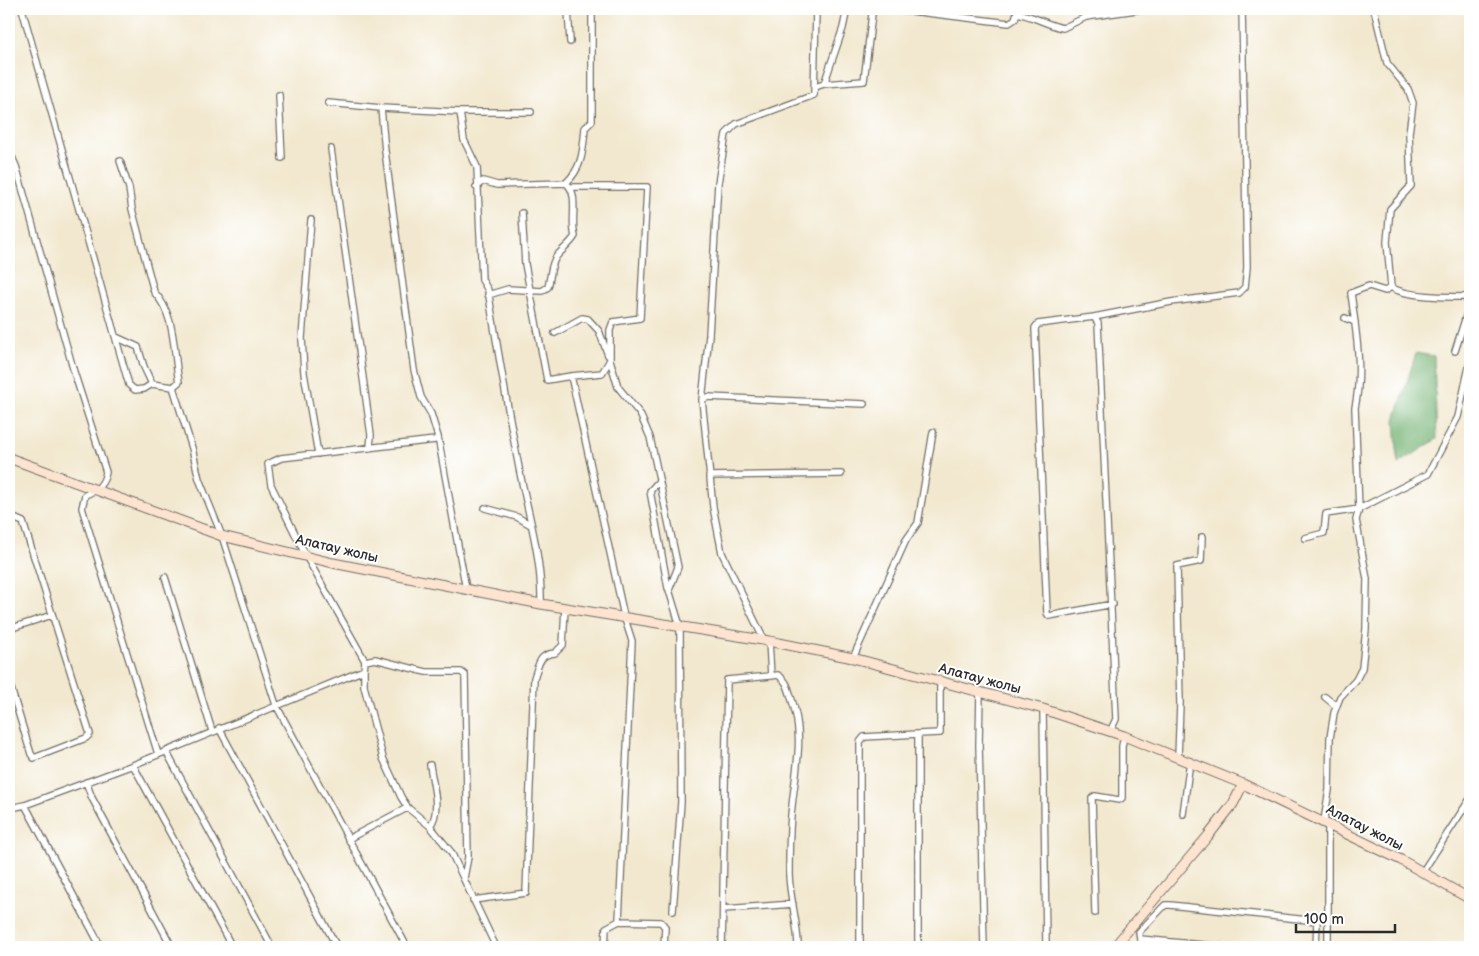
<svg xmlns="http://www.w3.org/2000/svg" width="1479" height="956" viewBox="0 0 1479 956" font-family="'Balsamiq Sans',sans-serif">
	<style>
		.forest { fill: #75b374; stroke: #506f50 }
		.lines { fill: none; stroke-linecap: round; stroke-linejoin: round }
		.minor-casing { stroke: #716d64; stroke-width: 8 }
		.tertiary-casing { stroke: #716d64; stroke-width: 9 }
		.secondary-casing { stroke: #716d64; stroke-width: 11 }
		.minor { stroke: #fff; stroke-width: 5.5 }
		.tertiary { stroke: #fff; stroke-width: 7 }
		.secondary { stroke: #fde4d1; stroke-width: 9 }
		.labels { text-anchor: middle; stroke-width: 4; stroke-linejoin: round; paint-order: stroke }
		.street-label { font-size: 14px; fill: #2b2b2b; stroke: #fff }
	</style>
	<rect width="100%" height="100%" fill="#fff"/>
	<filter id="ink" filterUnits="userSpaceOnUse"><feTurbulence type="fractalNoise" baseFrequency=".02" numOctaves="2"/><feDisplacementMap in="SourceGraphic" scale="10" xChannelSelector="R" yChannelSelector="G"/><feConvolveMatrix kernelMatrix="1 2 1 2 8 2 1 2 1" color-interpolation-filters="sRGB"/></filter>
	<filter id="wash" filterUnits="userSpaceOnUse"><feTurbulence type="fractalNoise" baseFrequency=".0096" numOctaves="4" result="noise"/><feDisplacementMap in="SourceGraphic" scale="20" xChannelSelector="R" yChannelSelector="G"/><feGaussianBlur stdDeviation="1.12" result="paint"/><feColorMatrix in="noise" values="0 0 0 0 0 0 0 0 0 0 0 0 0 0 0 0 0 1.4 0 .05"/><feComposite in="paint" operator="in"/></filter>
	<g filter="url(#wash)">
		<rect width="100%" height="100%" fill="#f2e8cf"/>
		<path class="forest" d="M 1416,353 L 1434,356 L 1437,439 L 1398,464 L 1395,420 Z"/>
	</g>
	<g filter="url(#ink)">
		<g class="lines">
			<defs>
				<path id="minor" d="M 22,9 L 129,385 L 135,390 L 144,389 L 152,384 L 173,387 L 192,448 L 199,479 L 222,536 L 276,705 L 407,947
					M 568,9 L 570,42
					M 894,9 L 1009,23 L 1015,19 L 1018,9
					M 1017,13 C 1034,16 1047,25 1063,28 L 1086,17 L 1136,10
					M 824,84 L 864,81 L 872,14 L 874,9
					M 815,87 L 824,84 L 843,28 L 847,9
					M 279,95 L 282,158
					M 328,103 L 381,108
					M 460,112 L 464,140 L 477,167 L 482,280 L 488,290 C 498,351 508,412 520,473 C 529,517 542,559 541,604
					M 331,149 L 371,435 L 370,448
					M 9,157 L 12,157 L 16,166 L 74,372 L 106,472 C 104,485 96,491 85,495 L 82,508 L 158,754
					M 120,161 L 129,188 L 132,209 L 154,292 C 176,315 173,351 179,382 L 173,387
					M 476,187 L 483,181 L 497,185 L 566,183 C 583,167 583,150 585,128 L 592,121 L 592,9
					M 571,187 L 647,187 L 640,318 L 613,322 L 610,330 L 610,360
					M 522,213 L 525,264 L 547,380 L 571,376
					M 311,220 L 302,338 L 304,373 L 318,454
					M 1391,287 C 1405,297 1447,297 1466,297 L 1469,307 L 1455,351
					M 488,295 L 508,289 L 542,291 L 548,287 C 551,277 550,266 556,257 C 562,249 570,245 575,236 C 570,221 579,197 568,185
					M 1094,317 L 1171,302 L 1239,293 L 1245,287 L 1247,267 L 1242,9
					M 1345,318 L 1355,322
					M 555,333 L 582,318 L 588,319 L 599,331 L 608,355
					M 116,337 L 138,347 L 144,367 L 152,384
					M 702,400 L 709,335 L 718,183 L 726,134 L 736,124 L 814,95 L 816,9
					M 438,437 L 466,589
					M 709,476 L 841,474
					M 659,481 L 650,491 L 668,588
					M 485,508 L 517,517 L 531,525
					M 9,516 L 23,522 L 90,734 L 86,738 L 34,758 L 31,754 L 9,682
					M 1305,538 L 1324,533 L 1326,514 L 1359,509 L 1355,408 C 1363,369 1356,332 1351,293 L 1369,286 L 1385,291 L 1391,287 L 1387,242 L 1390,209 L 1411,186 L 1409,133 L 1413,103 L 1408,89 L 1387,63 L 1374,9
					M 165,577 L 212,731
					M 9,629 L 52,615
					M 764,640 L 722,553 L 713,507 L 702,400 L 708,397 L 864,404
					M 769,641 L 771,676 L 778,675 C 787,681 788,687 791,697 C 805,736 796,767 792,806 C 789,829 789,853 789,875 C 790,900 798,923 798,947
					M 853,658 L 906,540 L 918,523 L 933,432
					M 365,661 L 375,659 L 426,672 L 461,672 L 465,675 L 468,857 L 464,878
					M 364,670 L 364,686 L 383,758 L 401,797 L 408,808 L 430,826 L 451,852 L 496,947
					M 980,692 L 979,745 L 984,947
					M 1325,697 L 1336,706
					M 1043,709 L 1046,947
					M 219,728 L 337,947
					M 1110,732 L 1116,719 L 1098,323 L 1094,317 L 1038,324 L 1035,328 L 1047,613 L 1049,616 L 1113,604
					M 166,751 L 272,947
					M 1178,757 L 1180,704 L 1177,566 L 1201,561 L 1202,537
					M 133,765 L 232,947
					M 430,765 C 432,782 442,811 430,826
					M 86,782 L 92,798 L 172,947
					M 25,805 L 101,947
					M 11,808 L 25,805 L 133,765 L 364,670 L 365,661 L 306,556 L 271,485 L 268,464 L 281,458 L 435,440 L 438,437 L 431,414 L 421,397 L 414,370 L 385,151 L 381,108 L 460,112 L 531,112
					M 1183,814 L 1190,761
					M 1324,821 L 1329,790 L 1330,738 L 1334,713 L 1340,697 L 1356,680 L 1362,668 L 1366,629 L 1367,579 L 1356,520 L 1359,509 L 1428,474 L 1458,417 L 1470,362
					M 1328,823 L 1328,947
					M 348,839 L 407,808
					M 1423,871 L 1470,799
					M 473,900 L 526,893 L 534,678 C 539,664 539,654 555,653 L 563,645 L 565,608
					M 723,909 L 793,904
					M 1095,913 L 1092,798 L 1095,796 L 1119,800 L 1122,798 L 1122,746 L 1124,736
					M 619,921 L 632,641 L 624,616 L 571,376 L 602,373 L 610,360 L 618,387 L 640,414 L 650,437 L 678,567 L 669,590 L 680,626 L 681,802 L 673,911
					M 605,947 L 606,928 L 619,921 L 661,922 L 665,927 L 664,947
					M 722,947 L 727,680 L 771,676
					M 860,947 L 860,742 L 864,737 L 918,734
					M 918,947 L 918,734 L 940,733 L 940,682
					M 1224,947 L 1140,939 L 1139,932 L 1165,905 L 1170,905 L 1317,921 L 1316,947"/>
				<path id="tertiary" d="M 9,800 L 11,808 L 9,809"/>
				<path id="secondary" d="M 9,458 L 222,536 L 333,563 L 541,604 L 769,641 L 853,658 L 1043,709 L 1124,736 L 1243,784 L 1401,860 L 1470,899
					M 1114,947 L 1208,836 L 1233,804 L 1243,784"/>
			</defs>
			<use href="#minor" class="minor-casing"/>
			<use href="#tertiary" class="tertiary-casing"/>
			<use href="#secondary" class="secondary-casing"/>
			<use href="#minor" class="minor"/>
			<use href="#tertiary" class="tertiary"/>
			<use href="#secondary" class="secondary"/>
		</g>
	</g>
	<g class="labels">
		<g class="street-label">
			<text transform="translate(337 548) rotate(13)" y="5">Алатау жолы</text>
			<text transform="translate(980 678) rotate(15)" y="5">Алатау жолы</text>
			<text transform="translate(1365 827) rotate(27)" y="5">Алатау жолы</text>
		</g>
	</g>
	<rect width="1479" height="956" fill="none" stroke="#fff" stroke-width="30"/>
	<path d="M1296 924v8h99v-8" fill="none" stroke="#2b2b2b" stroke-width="2.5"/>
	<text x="1304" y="924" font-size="15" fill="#2b2b2b" stroke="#ffffff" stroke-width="4" paint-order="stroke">100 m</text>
</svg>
